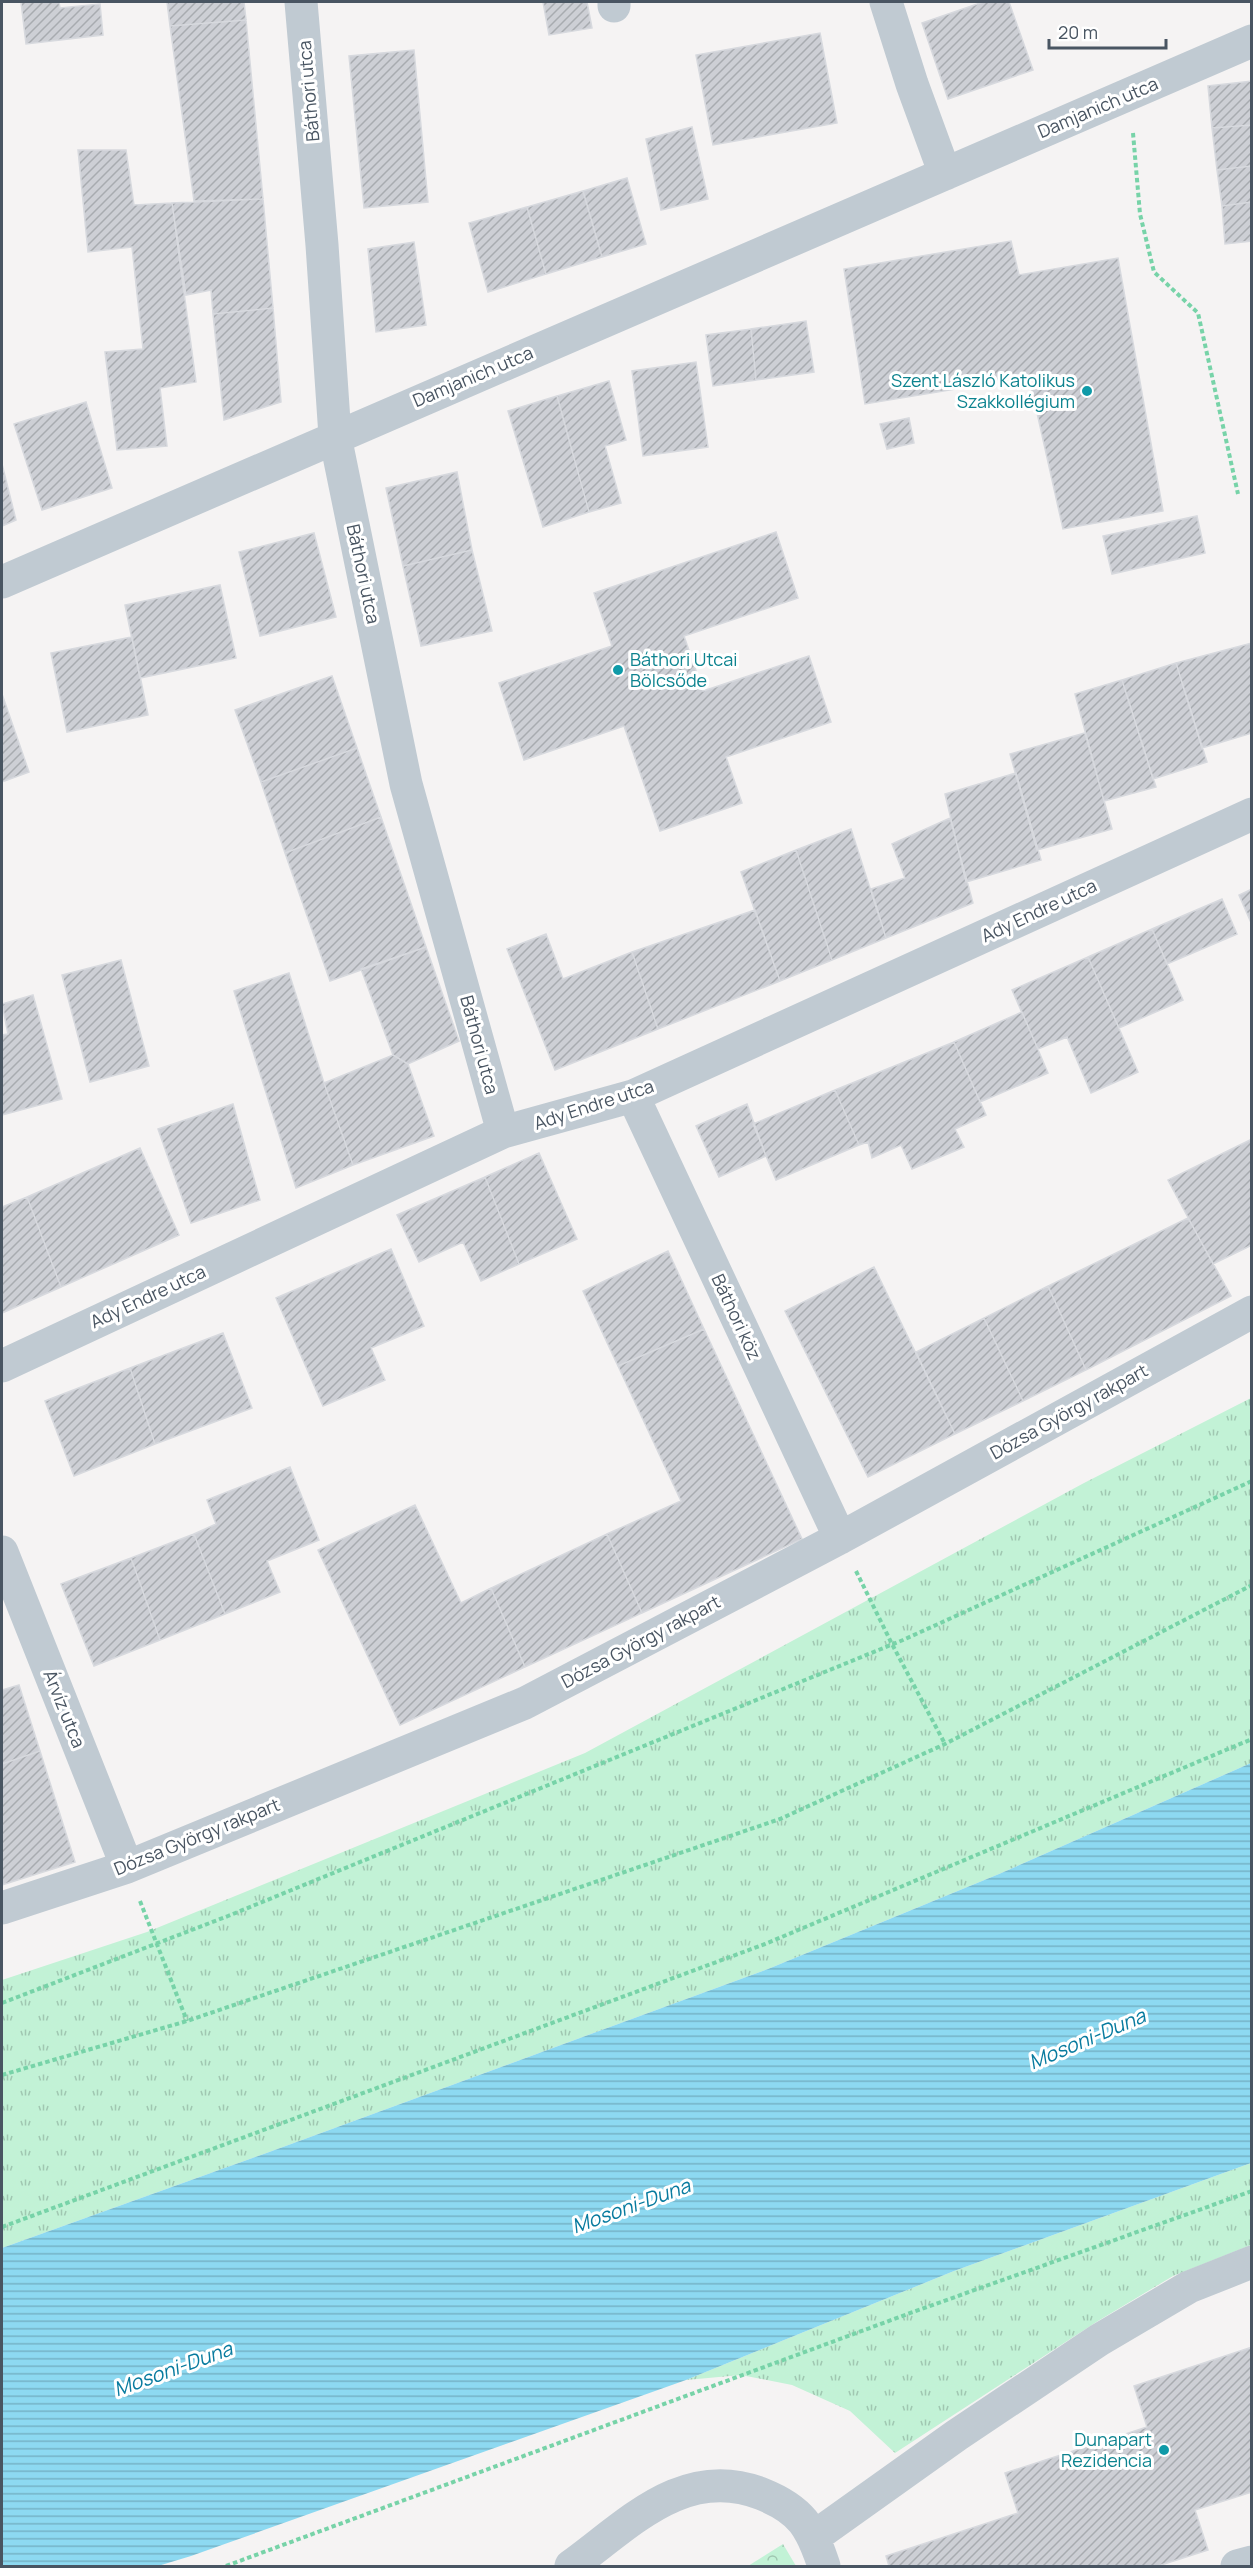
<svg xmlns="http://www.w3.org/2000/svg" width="1253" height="2568" viewBox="0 0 1253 2568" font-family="Manrope,sans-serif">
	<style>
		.grass { fill: url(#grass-tufts) }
		.park { fill: url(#park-crowns) }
		.water { fill: url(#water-rules) }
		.building { fill: url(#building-hatch); stroke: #d7d9de; stroke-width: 1.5 }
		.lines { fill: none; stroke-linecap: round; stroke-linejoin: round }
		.path { stroke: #77d3a8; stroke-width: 4; stroke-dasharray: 4.5 3; stroke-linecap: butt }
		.minor { stroke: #c0cad2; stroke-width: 33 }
		.culture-dot { fill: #0f9aa8; stroke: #fff; stroke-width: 2 }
		.labels { text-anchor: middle; stroke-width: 6; stroke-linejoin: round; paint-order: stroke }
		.street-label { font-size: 18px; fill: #495562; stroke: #fff }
		.culture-label { font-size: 18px; fill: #0d838f; stroke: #fff; text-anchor: end }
		.water-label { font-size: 20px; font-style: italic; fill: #087b9f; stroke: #fff }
	</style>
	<defs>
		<pattern id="grass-tufts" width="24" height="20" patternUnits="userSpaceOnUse" patternTransform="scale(1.5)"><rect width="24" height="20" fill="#c2f2d6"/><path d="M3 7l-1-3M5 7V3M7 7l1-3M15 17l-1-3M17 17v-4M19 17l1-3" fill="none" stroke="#a0c7b1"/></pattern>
		<pattern id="park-crowns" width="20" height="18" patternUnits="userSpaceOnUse" patternTransform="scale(1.5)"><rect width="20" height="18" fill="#c2f2d6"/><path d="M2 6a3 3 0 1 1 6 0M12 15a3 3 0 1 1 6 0" fill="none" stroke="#a0c7b1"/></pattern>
		<pattern id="water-rules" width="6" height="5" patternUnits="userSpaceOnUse" patternTransform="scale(1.5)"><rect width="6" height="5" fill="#8dd9f1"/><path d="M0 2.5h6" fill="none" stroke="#75b3c7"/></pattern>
		<pattern id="building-hatch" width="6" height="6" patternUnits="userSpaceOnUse" patternTransform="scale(1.5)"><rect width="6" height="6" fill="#cdcfd5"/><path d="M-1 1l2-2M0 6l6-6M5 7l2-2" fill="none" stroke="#a8abb0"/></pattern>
	</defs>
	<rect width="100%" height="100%" fill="#f5f3f3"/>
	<path class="grass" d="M 1251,1398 L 1251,1763 L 999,1874 L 768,1969 L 272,2151 L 2,2248 L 2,1980 L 147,1932 L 585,1753 L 1084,1483 Z
		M 1251,2163 L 1251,2245 L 1173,2276 L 1098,2321 L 895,2453 L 850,2411 L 792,2385 L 741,2375 L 686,2380 L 954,2271 Z"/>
	<path class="park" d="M 783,2544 L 796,2566 L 748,2566 Z"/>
	<path class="water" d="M 1251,1763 L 1251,2163 L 954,2271 L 686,2380 L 191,2556 L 158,2566 L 2,2566 L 2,2248 L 272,2151 L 768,1969 L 999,1874 Z"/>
	<path class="building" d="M 21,2 L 59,2 L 60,8 L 100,4 L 103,35 L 26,44 Z
		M 167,2 L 244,2 L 246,20 L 170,26 Z
		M 543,2 L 587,2 L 592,28 L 549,35 Z
		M 983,2 L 1009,2 L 1033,70 L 948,99 L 922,23 Z
		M 246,20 L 263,199 L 194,201 L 170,26 Z
		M 820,33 L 837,123 L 713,145 L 696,55 Z
		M 414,50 L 428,202 L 364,208 L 349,56 Z
		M 1252,81 L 1252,125 L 1212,128 L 1208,86 Z
		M 1252,125 L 1252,166 L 1217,170 L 1212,128 Z
		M 692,127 L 708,199 L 661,210 L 646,139 Z
		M 78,150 L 126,150 L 134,205 L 172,203 L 196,382 L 160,388 L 167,446 L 117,450 L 105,352 L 143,349 L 132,247 L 88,252 Z
		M 1252,166 L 1252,202 L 1222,206 L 1217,170 Z
		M 627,178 L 646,244 L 602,257 L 583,191 Z
		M 583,191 L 602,257 L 546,274 L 527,207 Z
		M 263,199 L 273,308 L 213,314 L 211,290 L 186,295 L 172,203 Z
		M 1252,202 L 1252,241 L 1225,244 L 1222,206 Z
		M 527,207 L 546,274 L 488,292 L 469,223 Z
		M 1011,241 L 1019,275 L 1118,258 L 1163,511 L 1063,529 L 1029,377 L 865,404 L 844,269 Z
		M 414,242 L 426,325 L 376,332 L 368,249 Z
		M 273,308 L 281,402 L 224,420 L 213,314 Z
		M 806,321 L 814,372 L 756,380 L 751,329 Z
		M 751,329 L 756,380 L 713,386 L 706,335 Z
		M 696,362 L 708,447 L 643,456 L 632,371 Z
		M 609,381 L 626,440 L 605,446 L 621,503 L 589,512 L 557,396 Z
		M 557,396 L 589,512 L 543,527 L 508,411 Z
		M 86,402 L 112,488 L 42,510 L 14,424 Z
		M 909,418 L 914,443 L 887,449 L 880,424 Z
		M 2,464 L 16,520 L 2,526 Z
		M 457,472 L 472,550 L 403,566 L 386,488 Z
		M 1197,516 L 1205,553 L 1112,574 L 1103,536 Z
		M 776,532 L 798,598 L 684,636 L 703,691 L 809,656 L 831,722 L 726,757 L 742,803 L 660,831 L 624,726 L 524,760 L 499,683 L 612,646 L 594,593 Z
		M 314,533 L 336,617 L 260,636 L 239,552 Z
		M 472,550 L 492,631 L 421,646 L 403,566 Z
		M 220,585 L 236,658 L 140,678 L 125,605 Z
		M 132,637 L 148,715 L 67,732 L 51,653 Z
		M 1252,643 L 1252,733 L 1202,748 L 1176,663 Z
		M 1176,663 L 1207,762 L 1153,779 L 1122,680 Z
		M 332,676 L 357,748 L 261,782 L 235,710 Z
		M 1122,680 L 1156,787 L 1104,801 L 1075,694 Z
		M 2,694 L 29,772 L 2,782 Z
		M 1085,733 L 1112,829 L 1037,850 L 1010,754 Z
		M 357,748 L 381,817 L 285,853 L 261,782 Z
		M 1016,773 L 1041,860 L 966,882 L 945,794 Z
		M 381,817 L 426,947 L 330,981 L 285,853 Z
		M 950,818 L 973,903 L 886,938 L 871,889 L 905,878 L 892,844 Z
		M 851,829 L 886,938 L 832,960 L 796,850 Z
		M 796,850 L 832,960 L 780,981 L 741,872 Z
		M 1252,889 L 1252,925 L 1239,895 Z
		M 1222,899 L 1237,934 L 1167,964 L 1152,929 Z
		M 755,910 L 780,981 L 658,1029 L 632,952 Z
		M 1152,929 L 1183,1000 L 1119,1028 L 1088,957 Z
		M 546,934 L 563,979 L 632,952 L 658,1029 L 555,1070 L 507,949 Z
		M 426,947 L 459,1041 L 408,1064 L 393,1055 L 361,969 Z
		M 1088,957 L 1138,1072 L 1091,1093 L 1067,1037 L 1038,1049 L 1012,990 Z
		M 121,960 L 149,1066 L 90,1082 L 62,975 Z
		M 289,973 L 324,1083 L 353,1165 L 296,1188 L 234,991 Z
		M 33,995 L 62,1099 L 2,1115 L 2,1035 L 8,1034 L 2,1004 Z
		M 1022,1012 L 1048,1073 L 980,1102 L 954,1042 Z
		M 954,1042 L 986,1115 L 955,1129 L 964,1147 L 912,1169 L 901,1145 L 872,1158 L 868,1142 L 859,1145 L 835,1090 Z
		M 393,1055 L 408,1064 L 434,1136 L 353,1165 L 324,1083 Z
		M 835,1090 L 859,1145 L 776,1180 L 753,1124 Z
		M 233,1104 L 260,1200 L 191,1223 L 158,1129 Z
		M 747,1104 L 766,1156 L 719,1177 L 696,1126 Z
		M 1252,1139 L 1252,1245 L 1213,1264 L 1168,1180 Z
		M 140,1148 L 179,1235 L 61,1287 L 27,1197 Z
		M 539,1153 L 577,1239 L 519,1264 L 485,1177 Z
		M 485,1177 L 519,1264 L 481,1281 L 463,1242 L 419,1262 L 397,1215 Z
		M 27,1197 L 61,1287 L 2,1313 L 2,1207 Z
		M 1188,1218 L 1231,1296 L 1086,1370 L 1048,1286 Z
		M 391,1249 L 424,1326 L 371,1348 L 385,1380 L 323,1406 L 276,1298 Z
		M 668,1251 L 704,1329 L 618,1366 L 583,1291 Z
		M 874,1267 L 955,1434 L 868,1477 L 785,1311 Z
		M 1048,1286 L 1086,1370 L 1023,1401 L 984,1318 Z
		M 984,1318 L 1023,1401 L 955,1434 L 916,1352 Z
		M 704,1329 L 802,1539 L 642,1613 L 607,1534 L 681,1501 L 618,1366 Z
		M 223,1333 L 252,1408 L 155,1444 L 130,1368 Z
		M 130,1368 L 155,1444 L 74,1476 L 45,1401 Z
		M 290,1467 L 319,1540 L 267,1561 L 280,1592 L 225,1614 L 194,1534 L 216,1524 L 207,1500 Z
		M 415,1505 L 461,1603 L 491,1588 L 525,1667 L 400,1725 L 318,1550 Z
		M 194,1534 L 225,1614 L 160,1640 L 131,1558 Z
		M 607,1534 L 642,1613 L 525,1667 L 491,1588 Z
		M 131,1558 L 160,1640 L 94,1666 L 61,1584 Z
		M 19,1685 L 40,1751 L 2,1764 L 2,1690 Z
		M 40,1751 L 75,1862 L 2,1885 L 2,1764 Z
		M 1252,2347 L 1252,2492 L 1195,2510 L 1208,2550 L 1158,2566 L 889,2566 L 886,2556 L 1018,2513 L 1005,2473 L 1147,2427 L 1134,2386 Z"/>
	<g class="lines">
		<path class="path" d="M 1133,133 L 1140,214 L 1154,272 L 1198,313 L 1238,494
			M 856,1571 L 892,1644 L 945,1744
			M 140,1901 L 187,2021
			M 2,2003 L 228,1916 L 903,1640 L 1252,1481
			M 2,2075 L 187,2021 L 780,1819 L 945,1744 L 1252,1585
			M 2,2227 L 765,1944 L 1252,1739
			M 226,2566 L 913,2312 L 1252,2191"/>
		<path class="minor" d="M 301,2 L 322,245 L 335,436 L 406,784 L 503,1132
			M 614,2 L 614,6
			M 886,2 L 912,84 L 945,174
			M 2,582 L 1252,41
			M 633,1096 L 840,1538
			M 2,1366 L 503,1132 L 633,1096 L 1252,814
			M 2,1552 L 127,1867
			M 2,1908 L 127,1867 L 525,1703 L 840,1538 L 1252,1312
			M 814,2537 L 957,2435 L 1099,2340 L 1189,2287 L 1252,2262
			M 571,2566 C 628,2525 684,2463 762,2494 C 802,2510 811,2527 824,2566
			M 1237,2566 L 1252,2562"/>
	</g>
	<g class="culture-dot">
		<circle cx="1087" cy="391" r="6"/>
		<circle cx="618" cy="670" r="6"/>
		<circle cx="1164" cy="2450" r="6"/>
	</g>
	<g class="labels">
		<g class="street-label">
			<text transform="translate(309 91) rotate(-95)" y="6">Báthori utca</text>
			<text transform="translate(1098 108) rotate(-23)" y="6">Damjanich utca</text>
			<text transform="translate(473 377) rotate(-23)" y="6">Damjanich utca</text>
			<text transform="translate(363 574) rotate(78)" y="6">Báthori utca</text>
			<text transform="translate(1039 911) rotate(-25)" y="6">Ady Endre utca</text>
			<text transform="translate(479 1045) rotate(75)" y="6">Báthori utca</text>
			<text transform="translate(594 1105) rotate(-18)" y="6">Ady Endre utca</text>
			<text transform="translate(148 1297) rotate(-25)" y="6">Ady Endre utca</text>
			<text transform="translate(736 1317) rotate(65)" y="6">Báthori köz</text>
			<text transform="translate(1069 1412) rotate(-29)" y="6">Dózsa György rakpart</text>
			<text transform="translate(641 1642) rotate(-28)" y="6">Dózsa György rakpart</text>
			<text transform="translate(64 1709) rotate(68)" y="6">Árvíz utca</text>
			<text transform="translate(197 1837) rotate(-22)" y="6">Dózsa György rakpart</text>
		</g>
		<g class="culture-label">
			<text x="1075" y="387">Szent László Katolikus<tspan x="1075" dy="21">Szakkollégium</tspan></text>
			<text x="630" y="666" text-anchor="start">Báthori Utcai<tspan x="630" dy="21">Bölcsőde</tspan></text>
			<text x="1152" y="2446">Dunapart<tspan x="1152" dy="21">Rezidencia</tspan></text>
		</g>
		<g class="water-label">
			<text transform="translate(1087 2039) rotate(-23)" y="7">Mosoni-Duna</text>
			<text transform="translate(631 2206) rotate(-20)" y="7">Mosoni-Duna</text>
			<text transform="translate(173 2369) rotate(-20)" y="7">Mosoni-Duna</text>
		</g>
	</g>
	<rect width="1253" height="2568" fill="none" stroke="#495562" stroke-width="6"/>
	<path d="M1049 39v9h117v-9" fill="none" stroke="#495562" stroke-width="3"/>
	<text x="1058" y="39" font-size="18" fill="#495562" stroke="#ffffff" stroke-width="4.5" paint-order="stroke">20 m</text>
</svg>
